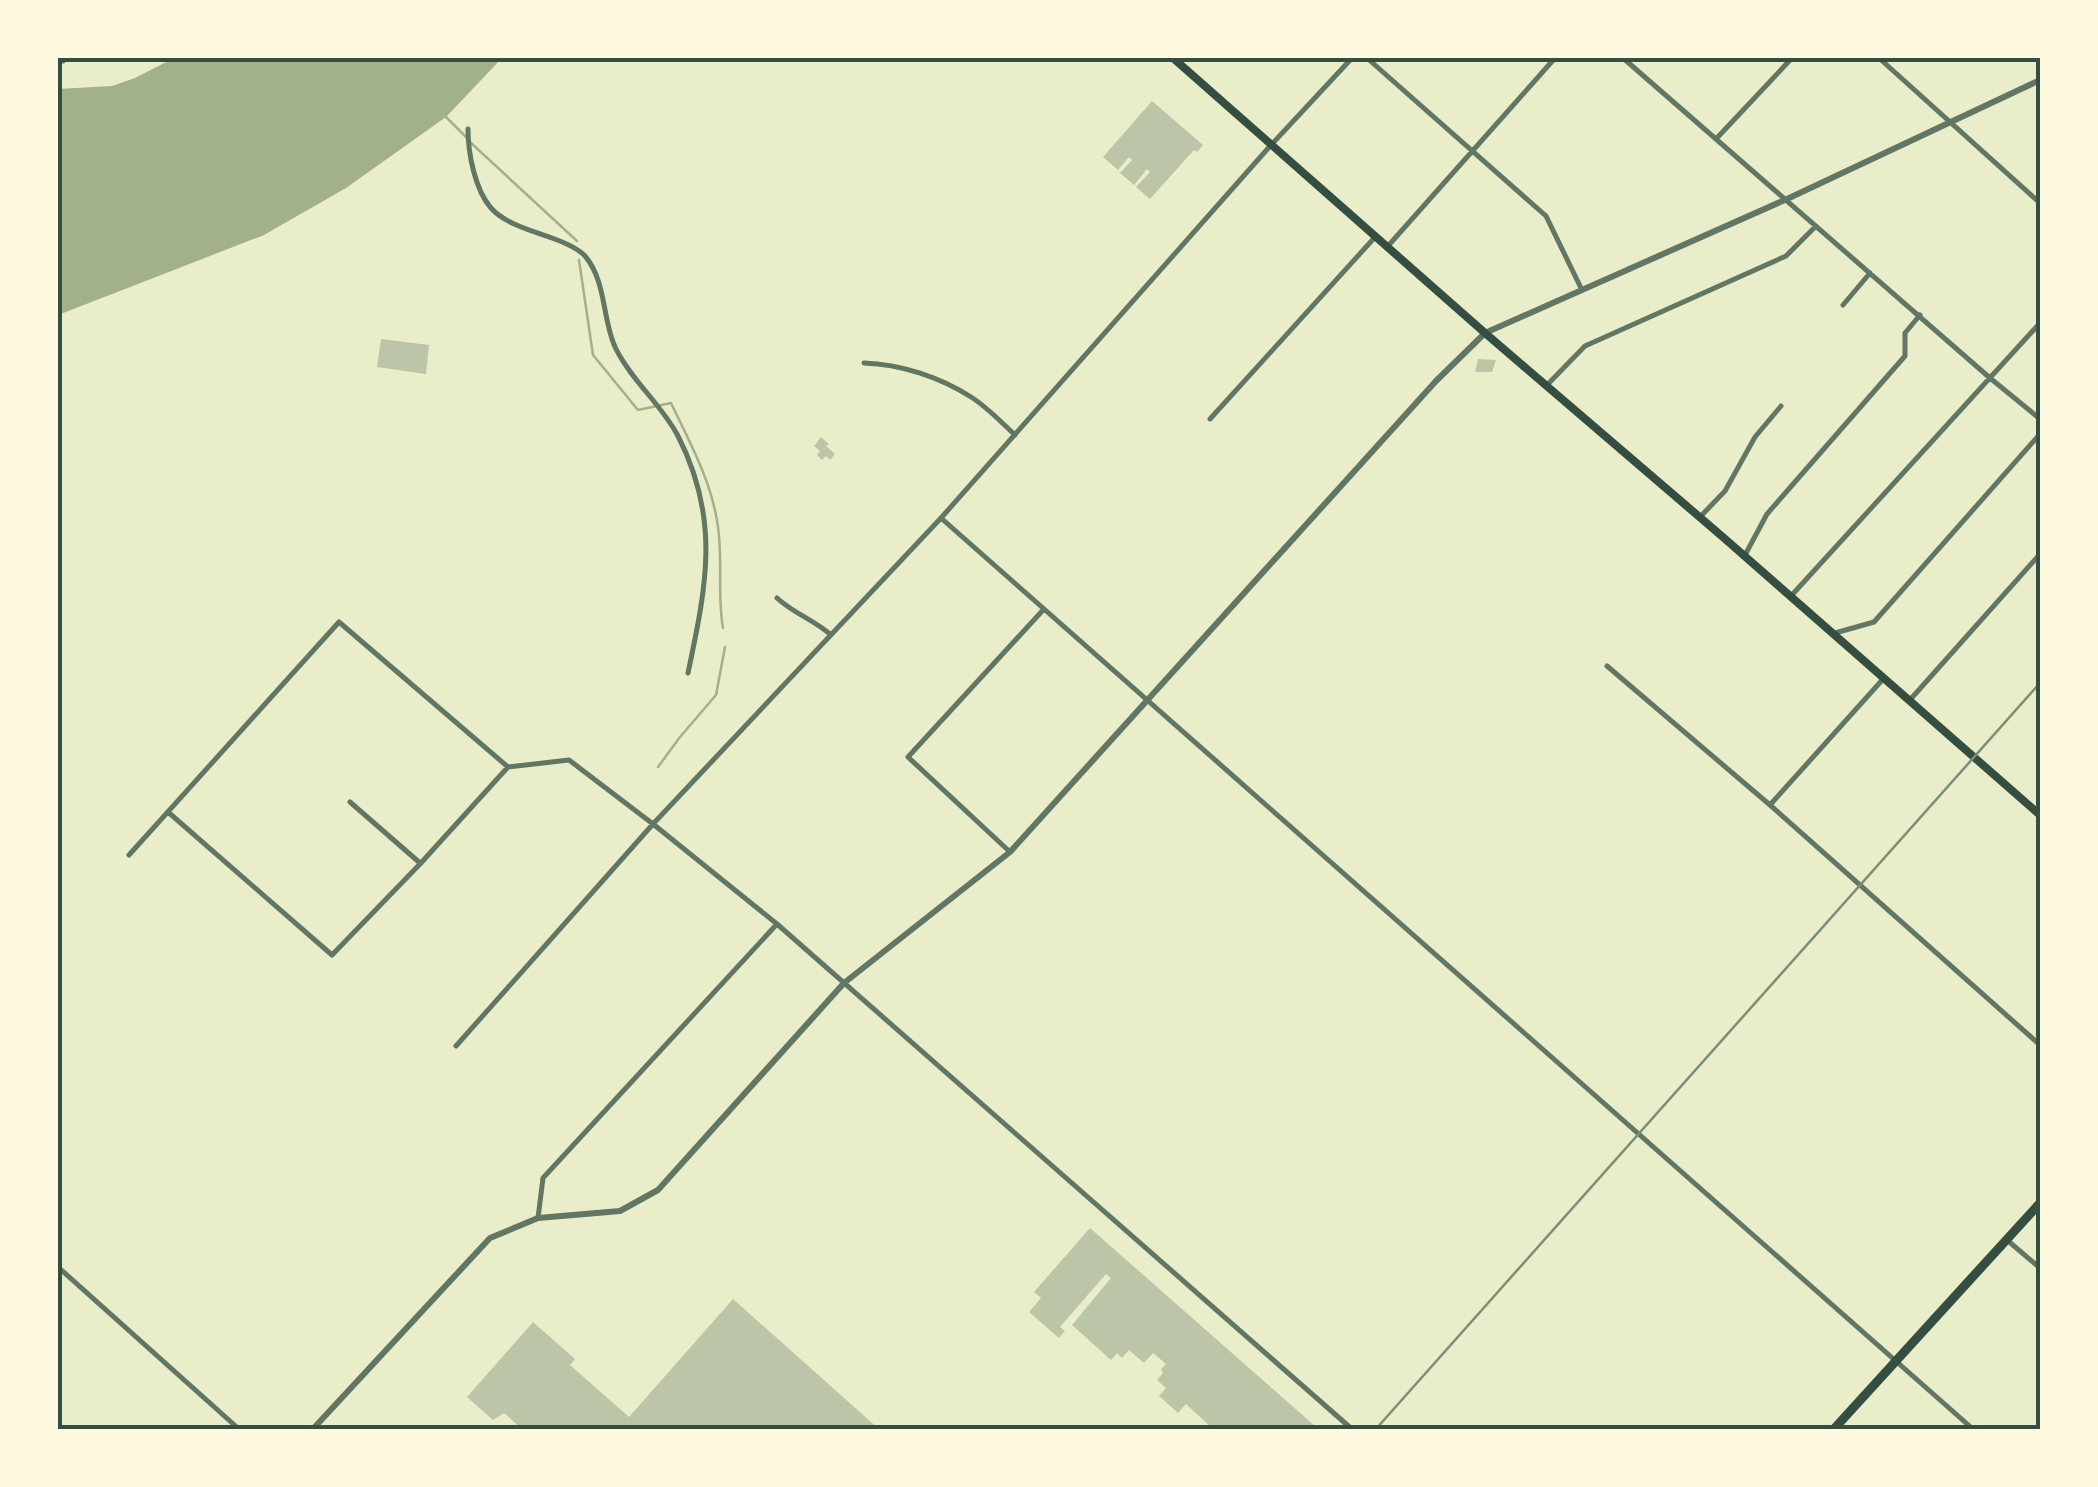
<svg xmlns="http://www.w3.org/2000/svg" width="2098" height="1487" viewBox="0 0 2098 1487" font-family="Signika,sans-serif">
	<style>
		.water { fill: #a3b18a }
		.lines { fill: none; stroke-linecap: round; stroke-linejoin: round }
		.stream { stroke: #a3b18a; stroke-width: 2.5 }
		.building { fill: #bcc5a7 }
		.minor { stroke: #617663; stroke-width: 5 }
		.tertiary { stroke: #617663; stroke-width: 6 }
		.secondary { stroke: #344e41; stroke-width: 8 }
		.primary { stroke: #344e41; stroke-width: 9 }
		.rail { stroke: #7c8e77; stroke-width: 2.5 }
		.neatline { fill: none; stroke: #344e41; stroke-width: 4 }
	</style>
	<rect width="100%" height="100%" fill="#e9edc9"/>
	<path class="water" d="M 174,58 L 502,58 L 446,117 L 346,188 L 264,235 L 58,315 L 58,89 L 112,86 L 135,78 Z"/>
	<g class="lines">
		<path class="stream" d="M 446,117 L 466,137
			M 471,143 L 577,241
			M 579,260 L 593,355 L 638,410 L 671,403 C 690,443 712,482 718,527 C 723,560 717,595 723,628
			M 658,767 L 680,737 L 716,695 L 725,647"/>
	</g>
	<path class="building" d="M 1152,101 L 1203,145 L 1197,152 L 1194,150 L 1150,199 L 1136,187 L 1150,172 L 1147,169 L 1134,185 L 1120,173 L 1132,160 L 1129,157 L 1118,170 L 1103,157 Z
		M 381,339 L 429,345 L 426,374 L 377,367 Z
		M 1478,359 L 1496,360 L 1492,372 L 1475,372 Z
		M 821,437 L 829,444 L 826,446 L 835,454 L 830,460 L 826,456 L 822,460 L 817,455 L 820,451 L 814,446 Z
		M 1090,1228 L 1315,1426 L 1312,1430 L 1214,1430 L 1186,1404 L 1178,1413 L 1159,1396 L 1166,1388 L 1157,1380 L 1163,1373 L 1161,1369 L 1166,1364 L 1153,1353 L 1144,1363 L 1129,1350 L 1122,1358 L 1117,1353 L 1111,1360 L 1072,1325 L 1111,1278 L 1106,1274 L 1060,1327 L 1065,1331 L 1059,1338 L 1029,1312 L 1041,1298 L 1034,1292 Z
		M 733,1299 L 880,1430 L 523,1430 L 504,1413 L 493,1420 L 467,1397 L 533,1322 L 575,1359 L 570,1365 L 629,1417 Z"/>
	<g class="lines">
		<path class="minor" d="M 1367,58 L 1546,216 L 1581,288
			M 1623,58 L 1990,378 L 2040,419
			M 1879,58 L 2040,203
			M 58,61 L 63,61
			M 468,129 C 468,153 475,190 491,208 C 505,224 533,231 552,238 C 563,242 578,248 585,256 C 607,282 602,321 616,349 C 632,381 662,405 678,436 C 721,520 706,587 688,673
			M 1716,139 L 1792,58
			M 1388,246 L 1555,58
			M 1843,305 L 1870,273
			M 864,363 C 900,364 940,377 971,397 C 987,407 1001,422 1015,435
			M 1547,385 L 1585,346 L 1786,256 L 1816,226
			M 1210,419 L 1376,236
			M 1700,517 L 1725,491 L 1755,437 L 1781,406
			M 941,518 L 1974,1430
			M 1745,555 L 1767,514 L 1905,356 L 1905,333 L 1920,315
			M 1791,596 L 2040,323
			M 777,598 C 793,613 814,620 831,635
			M 1835,633 L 1874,622 L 2040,434
			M 1607,666 L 1770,805 L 2040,1045
			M 1909,701 L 2040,554
			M 350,802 L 420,863
			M 1770,805 L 1884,678
			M 168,812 L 332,955 L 420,864 L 508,767
			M 1010,852 L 908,757 L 1044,609
			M 129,855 L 339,622 L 508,767 L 569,760 L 653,824 L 777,924 L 1353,1430
			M 456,1046 L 653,824 L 941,518 L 1271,145 L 1352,58
			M 538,1218 L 543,1178 L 777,924
			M 2007,1240 L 2040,1268
			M 58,1267 L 240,1430"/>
		<path class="tertiary" d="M 312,1430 L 490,1238 L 538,1218 L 620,1211 L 658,1190 L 844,983 L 1010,852 L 1436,381 L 1485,333 L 1787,199 L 2040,80"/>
		<path class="secondary" d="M 1173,58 L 1485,333 L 1724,538 L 2040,815"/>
		<path class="primary" d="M 1833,1430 L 2040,1203"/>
		<path class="rail" d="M 1375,1430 L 2040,683"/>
	</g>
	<rect width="2098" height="1487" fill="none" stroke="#fefae0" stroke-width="120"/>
	<rect x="60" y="60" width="1978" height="1367" class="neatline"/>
</svg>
